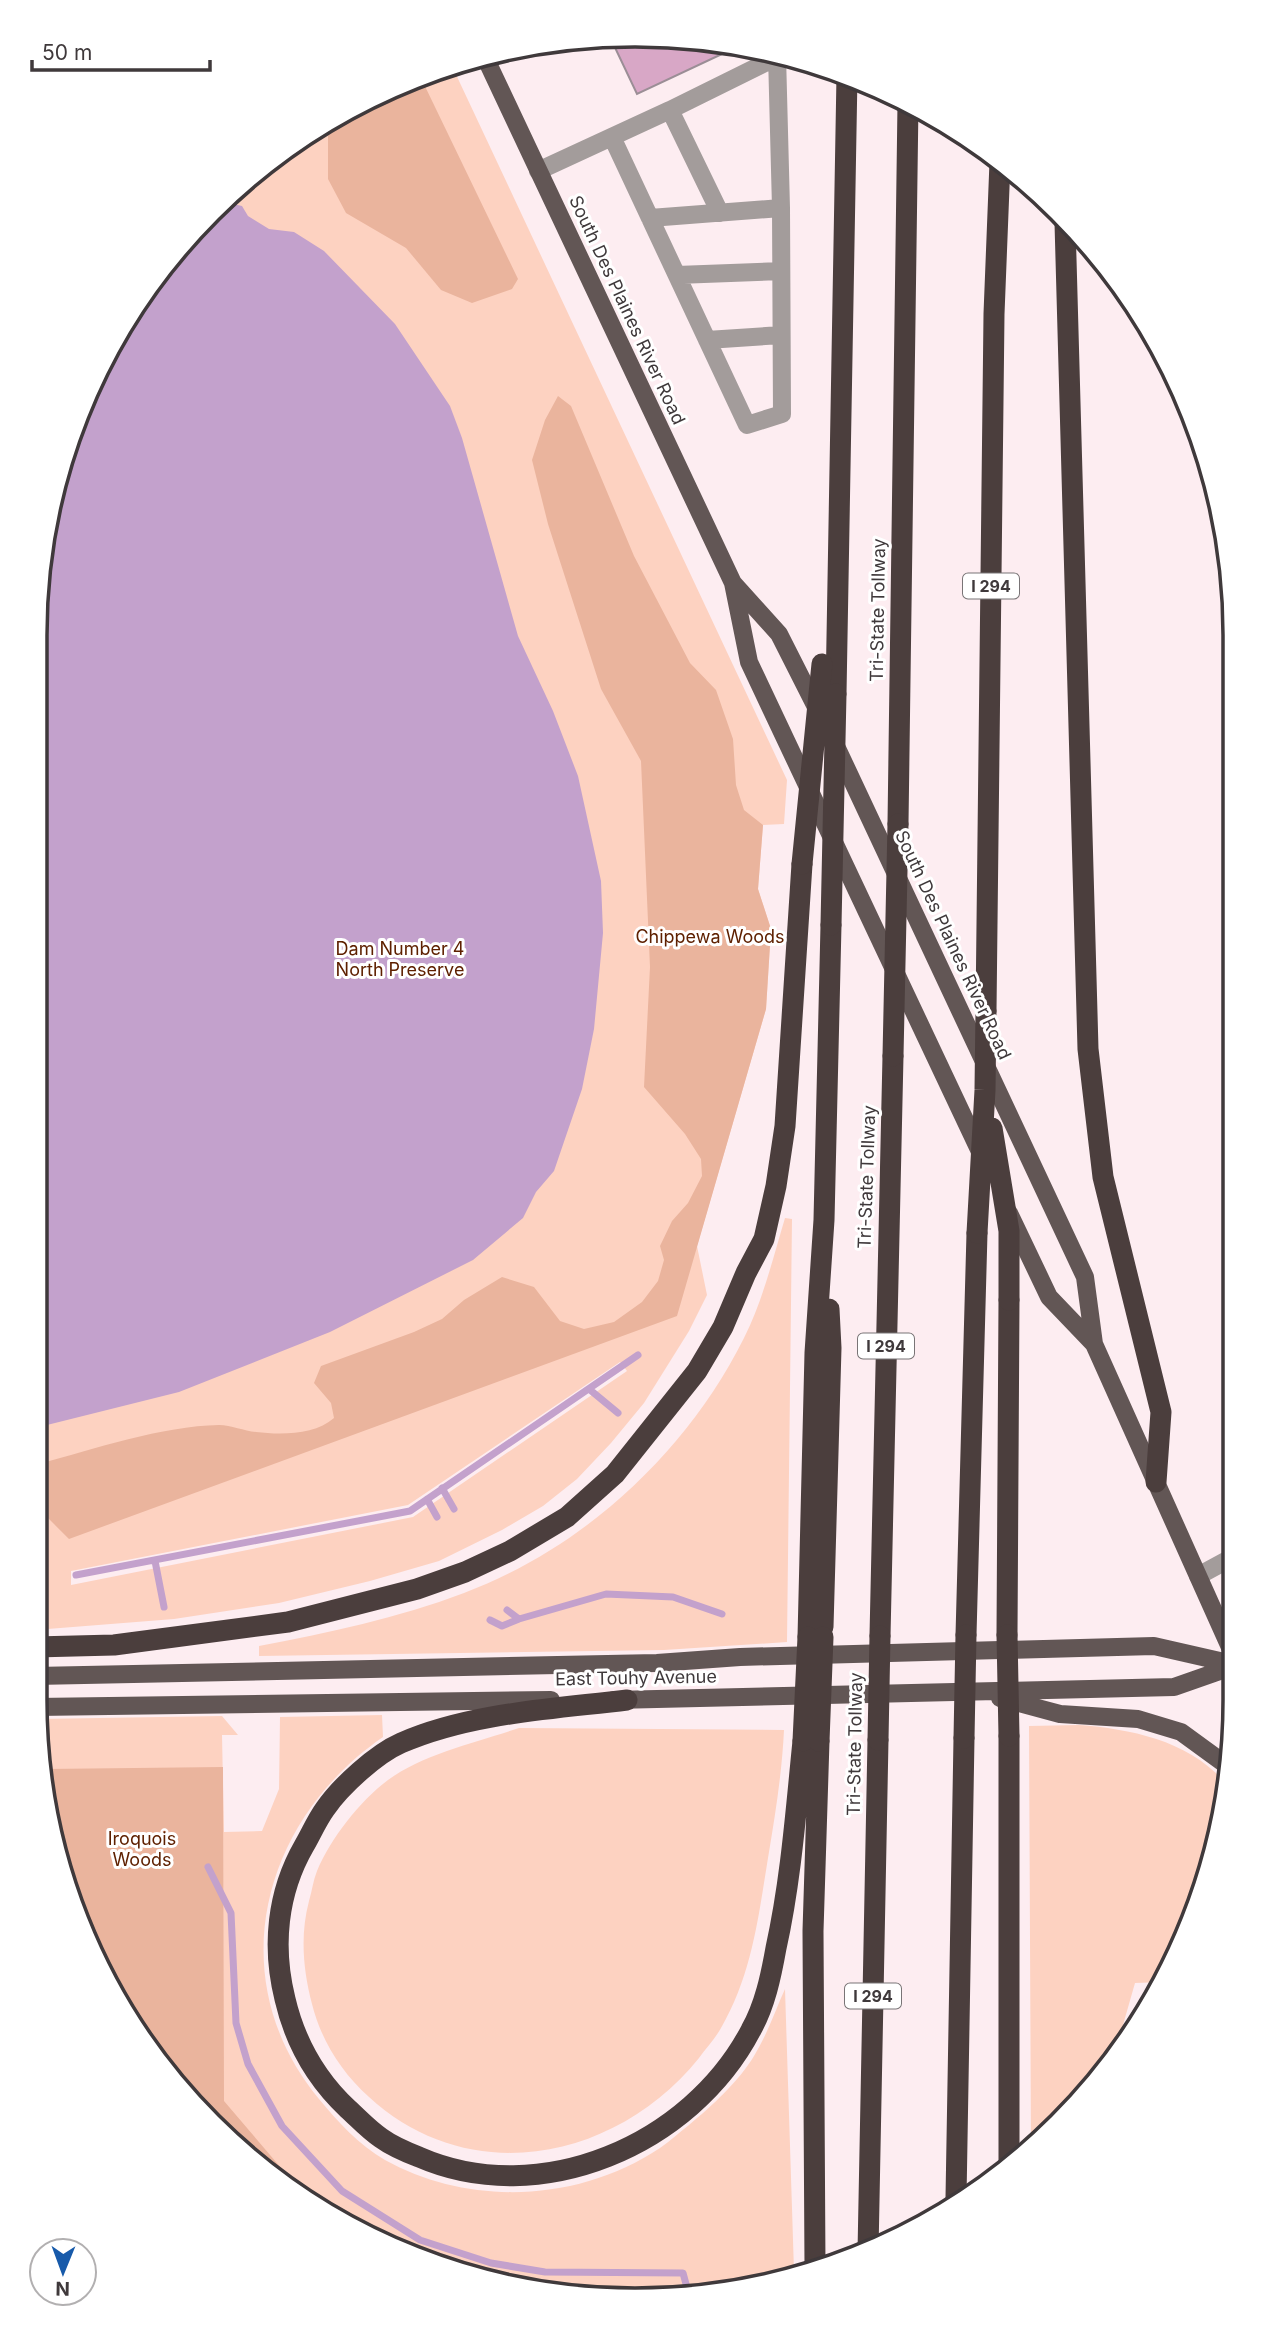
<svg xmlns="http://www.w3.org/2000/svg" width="1270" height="2335" viewBox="0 0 1270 2335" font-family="Inter,sans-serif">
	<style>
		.green { fill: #fdd2c1; fill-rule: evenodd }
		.forest { fill: #eab49d }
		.water { fill: #c3a1cc }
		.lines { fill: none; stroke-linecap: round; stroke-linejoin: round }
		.stream { stroke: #c3a1cc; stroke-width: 7 }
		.building { fill: #d8a7c6; stroke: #9b8e96; stroke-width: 2 }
		.minor { stroke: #a39c9b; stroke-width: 18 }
		.major { stroke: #625655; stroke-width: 18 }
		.highway { stroke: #4b3e3d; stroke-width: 21 }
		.highway-bridge { stroke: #4b3e3d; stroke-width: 21 }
		.labels { text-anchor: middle; stroke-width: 6; stroke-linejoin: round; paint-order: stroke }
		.shield { fill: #fff; stroke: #797476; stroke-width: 2 }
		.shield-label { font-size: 16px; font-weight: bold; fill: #3f393b }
		.street-label { font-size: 18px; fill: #3f393b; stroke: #fff }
		.park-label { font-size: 18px; fill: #5e2000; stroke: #fff }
		.rim { fill: none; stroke: #3f393b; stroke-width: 3.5 }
	</style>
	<rect width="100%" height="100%" fill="#fdedf1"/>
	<path class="green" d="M 452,66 L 787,780 L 784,824 L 763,825 L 758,889 L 771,929 L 766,1009 L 697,1246 L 707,1295 L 689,1331 L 644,1403 L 611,1443 L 577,1479 L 543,1506 L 502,1530 L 439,1561 L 370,1581 L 279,1603 L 174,1619 L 35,1630 L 36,596 L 56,479 L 115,335 L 184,240 L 269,159 L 369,97 ZM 620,1362 L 627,1371 L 413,1517 L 71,1585 L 71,1571 L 408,1505 Z
		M 785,1218 L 792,1219 L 787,1642 L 664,1650 L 259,1656 L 259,1646 C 328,1633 398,1618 464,1593 C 584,1548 687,1452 744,1338 C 763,1300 773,1258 785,1218 Z
		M 382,1715 L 383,1737 C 261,1821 220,1979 319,2099 C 337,2121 359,2145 385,2160 C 470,2207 579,2202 660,2148 C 670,2141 680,2132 689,2125 C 712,2106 739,2081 754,2056 C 767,2035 775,2011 785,1989 L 794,2271 L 675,2299 L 480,2280 L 302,2199 L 159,2066 L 67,1893 L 38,1719 L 222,1716 L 238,1735 L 222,1735 L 224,1832 L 262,1831 L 279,1789 L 280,1717 Z
		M 1079,1725 C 1131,1729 1191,1741 1226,1784 L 1214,1856 L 1162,1982 L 1135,1983 L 1117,2046 L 1031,2150 L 1029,1726 Z
		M 519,1728 L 784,1730 C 782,1773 775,1816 768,1858 C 758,1919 752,1974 721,2028 C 715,2039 706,2048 699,2058 C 617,2160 470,2190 369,2097 C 341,2072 321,2040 312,2004 C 303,1970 300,1935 309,1901 C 312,1891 313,1881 317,1871 C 331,1838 359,1802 388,1780 C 423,1754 478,1742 519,1728 Z"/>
	<path class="forest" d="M 421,78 L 518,279 L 512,289 L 472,303 L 441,290 L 406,248 L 346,213 L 328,179 L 328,123 L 369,97 Z
		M 558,396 L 571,406 L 634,556 L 690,663 L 716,690 L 733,739 L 736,785 L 744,810 L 763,825 L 758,889 L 771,929 L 766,1009 L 677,1316 L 69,1539 L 35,1505 L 35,1471 L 39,1464 C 94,1449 162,1426 219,1425 C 231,1425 244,1431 256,1432 C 281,1435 315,1435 334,1418 L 331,1403 L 314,1383 L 321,1366 L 414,1332 L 442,1319 L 464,1300 L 502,1277 L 534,1287 L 560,1321 L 584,1329 L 614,1322 L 642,1302 L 658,1281 L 664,1260 L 660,1246 L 672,1221 L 688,1203 L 702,1176 L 701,1159 L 685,1134 L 644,1087 L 650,967 L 641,761 L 601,689 L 548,524 L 532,460 L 545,420 Z
		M 223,1767 L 224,2101 L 311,2203 L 302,2199 L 159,2066 L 67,1893 L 46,1769 Z"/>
	<path class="water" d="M 224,202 L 242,206 L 248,216 L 269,229 L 294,232 L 324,251 L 395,324 L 450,406 L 462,438 L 518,636 L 553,711 L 578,776 L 601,881 L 603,933 L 594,1029 L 582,1089 L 554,1171 L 536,1192 L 523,1218 L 473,1260 L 330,1332 L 179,1392 L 35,1428 L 36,596 L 56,479 L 115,335 L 184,240 Z"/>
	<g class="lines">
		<path class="stream" d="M 589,1389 L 618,1413
			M 442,1488 L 454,1509
			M 427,1499 L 437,1517
			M 155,1561 L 164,1607
			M 76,1575 L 410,1511 L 638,1355
			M 35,1582 L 36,1582
			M 507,1610 L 519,1619 L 606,1594 L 673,1597 L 722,1614
			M 490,1620 L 502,1626 L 519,1619
			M 208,1867 L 231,1913 L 236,2023 L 248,2064 L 282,2126 L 342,2191 L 420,2240 L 491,2263 L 545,2272 L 683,2273 L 689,2295"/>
	</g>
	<path class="building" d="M 610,37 L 713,40 L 739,46 L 637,94 Z"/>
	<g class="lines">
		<path class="minor" d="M 670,110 L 720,213
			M 612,137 L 747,425 L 782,414 L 781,208 L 777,55
			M 538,171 L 670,110 L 777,57
			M 650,218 L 781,208
			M 677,275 L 781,271
			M 707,340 L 781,335
			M 1198,1576 L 1233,1557"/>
		<path class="major" d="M 484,55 L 733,583 L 749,662 L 982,1156
			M 733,583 L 779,634 L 819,713
			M 835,744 L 1085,1277 L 1094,1344 L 1233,1654
			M 1009,1213 L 1049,1297 L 1094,1344
			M 35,1676 L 657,1663 L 740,1657 L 1154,1646 L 1233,1664
			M 1000,1698 L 1060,1714 L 1138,1719 L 1181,1732 L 1229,1767
			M 614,1700 L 1174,1687 L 1234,1666
			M 36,1707 L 551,1700"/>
		<path class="highway" d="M 1065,223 L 1088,1049 L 1103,1177 L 1161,1412 L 1156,1482
			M 836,694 L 847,75
			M 898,824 L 908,103
			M 986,1011 L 994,314 L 1000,162
			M 823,1627 L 831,1348 L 829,1309
			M 966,1635 L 977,1233
			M 1007,1635 L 1009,1300
			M 880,1636 L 893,1056
			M 808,1637 L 815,1353 L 824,1220 L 831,925
			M 35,1647 L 114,1645 L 288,1622 L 417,1589 L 465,1572 L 510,1551 L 567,1517 L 615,1474 L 697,1371 L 723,1327 L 746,1273 L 764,1239 L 776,1186 L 785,1126 L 802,864
			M 627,1700 C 553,1709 469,1713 401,1743 C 376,1754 341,1786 325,1809 C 317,1820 311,1834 304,1846 C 277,1893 272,1947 285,1999 C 295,2042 316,2079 348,2109 C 359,2119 369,2130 381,2138 C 392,2146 406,2152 419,2157 C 540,2210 691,2145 751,2030 C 765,2005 771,1976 776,1948 C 791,1880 796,1810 803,1741
			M 1009,1736 L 1009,2164
			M 956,2198 L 964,1738
			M 868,2252 L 878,1740
			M 815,2266 L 813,1931 L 819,1741"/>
		<path class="highway-bridge" d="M 802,864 L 822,664
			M 831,925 L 836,694
			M 893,1056 L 898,824
			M 992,1128 L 1009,1231 L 1009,1300
			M 977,1233 L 985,1090 L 986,1011
			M 1007,1635 L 1009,1736
			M 964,1738 L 966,1635
			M 878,1740 L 880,1636
			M 803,1741 L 808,1637
			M 819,1741 L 823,1637"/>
	</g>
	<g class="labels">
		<g class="shield">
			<rect x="963" y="573.5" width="56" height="25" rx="5"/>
			<rect x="858" y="1333.5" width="56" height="25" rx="5"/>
			<rect x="845" y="1983.5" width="56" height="25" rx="5"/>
		</g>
		<g class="shield-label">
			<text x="991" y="592">I 294</text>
			<text x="886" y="1352">I 294</text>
			<text x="873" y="2002">I 294</text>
		</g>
		<g class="street-label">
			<text transform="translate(627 310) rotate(65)" y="6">South Des Plaines River Road</text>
			<text transform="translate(878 610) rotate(-89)" y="6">Tri-State Tollway</text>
			<text transform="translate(953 945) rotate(65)" y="6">South Des Plaines River Road</text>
			<text transform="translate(867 1177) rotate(-88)" y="6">Tri-State Tollway</text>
			<text transform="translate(636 1678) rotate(-1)" y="6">East Touhy Avenue</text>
			<text transform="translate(855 1744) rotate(-89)" y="6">Tri-State Tollway</text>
		</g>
		<g class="park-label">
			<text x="710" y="943">Chippewa Woods</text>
			<text x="400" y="955">Dam Number 4<tspan x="400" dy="21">North Preserve</tspan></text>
			<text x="142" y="1845">Iroquois<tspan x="142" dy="21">Woods</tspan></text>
		</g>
	</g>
	<path d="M0 0H1270V2335H0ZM635 47H635A588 588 0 0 1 1223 635V1700A588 588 0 0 1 635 2288H635A588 588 0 0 1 47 1700V635A588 588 0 0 1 635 47Z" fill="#fff" fill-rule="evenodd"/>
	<path class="rim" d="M635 47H635A588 588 0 0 1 1223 635V1700A588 588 0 0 1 635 2288H635A588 588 0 0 1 47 1700V635A588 588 0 0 1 635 47Z"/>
	<g transform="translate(63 2272) rotate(181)"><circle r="33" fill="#ffffff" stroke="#b2b0b1" stroke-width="2"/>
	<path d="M0-5L12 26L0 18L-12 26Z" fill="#175aaa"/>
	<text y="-10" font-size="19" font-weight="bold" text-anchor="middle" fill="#3f393b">N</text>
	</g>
	<path d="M32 60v10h178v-10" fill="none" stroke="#3f393b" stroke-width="3.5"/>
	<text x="42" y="60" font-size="21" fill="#3f393b" stroke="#ffffff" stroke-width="5" paint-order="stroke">50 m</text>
</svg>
